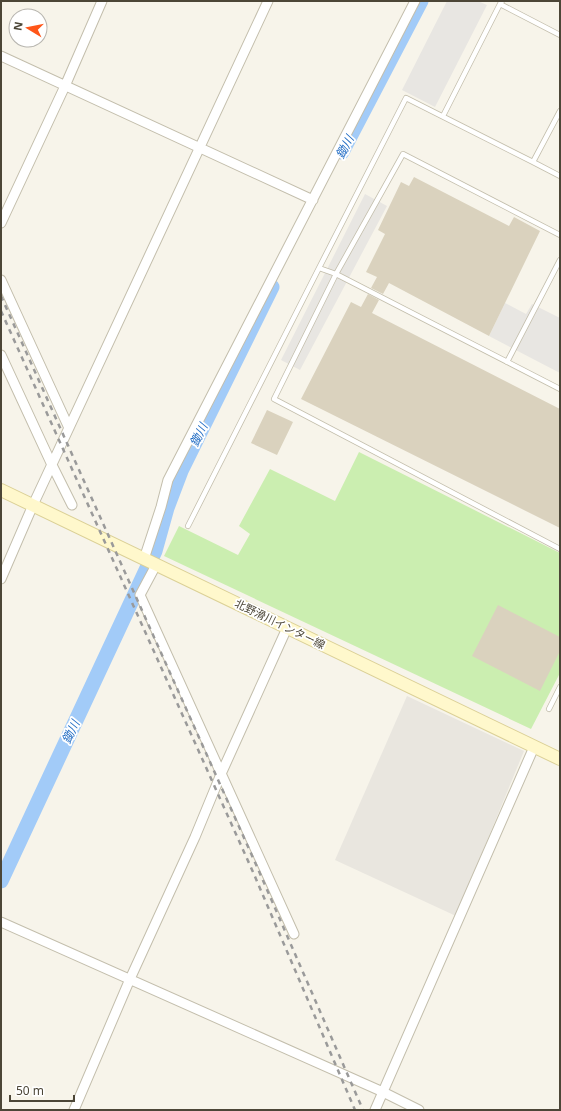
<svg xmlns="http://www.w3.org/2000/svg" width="561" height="1111" viewBox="0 0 561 1111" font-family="'Noto Sans','Noto Sans JP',sans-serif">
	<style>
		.industrial { fill: #e9e6df }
		.green { fill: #cbeeb0 }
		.parking { fill: #e8e6e2 }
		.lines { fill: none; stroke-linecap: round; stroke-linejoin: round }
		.river { stroke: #a2cbf8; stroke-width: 15 }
		.building { fill: #dad2be }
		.lane-casing { stroke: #c3beac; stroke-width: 6 }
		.street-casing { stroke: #c3beac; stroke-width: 11 }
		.secondary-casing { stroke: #dbd096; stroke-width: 14 }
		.lane { stroke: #fff; stroke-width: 4.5 }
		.street { stroke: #fff; stroke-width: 9 }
		.secondary { stroke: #fff8cc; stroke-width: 12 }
		.rail { stroke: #9a9a9a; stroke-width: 2.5; stroke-dasharray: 5 5; stroke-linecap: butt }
		.labels { text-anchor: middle; stroke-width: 3.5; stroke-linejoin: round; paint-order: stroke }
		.street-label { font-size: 11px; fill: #4c4637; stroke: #fff }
		.water-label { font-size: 12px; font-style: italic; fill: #236ec5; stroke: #fff }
	</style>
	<rect width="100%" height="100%" fill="#f7f4ea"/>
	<path class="industrial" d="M 407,696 L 524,751 L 456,916 L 335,860 Z"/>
	<path class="green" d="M 359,452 L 560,553 L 560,673 L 531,729 L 164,556 L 179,526 L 238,555 L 250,534 L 239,526 L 270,469 L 335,501 Z"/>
	<path class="parking" d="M 447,1 L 481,1 L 480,2 L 487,5 L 435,107 L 402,90 Z
		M 365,194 L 387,206 L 300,370 L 281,360 Z
		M 505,303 L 526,314 L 532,304 L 560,318 L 560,373 L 489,336 Z"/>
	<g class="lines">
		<path class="river" d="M 342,152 L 421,1
			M 1,881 L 155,551 L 167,508 L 181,471 L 272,287"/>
	</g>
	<path class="building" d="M 414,177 L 509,226 L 514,217 L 540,231 L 489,336 L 389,283 L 383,294 L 371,288 L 377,277 L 366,272 L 385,234 L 378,230 L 401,182 L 409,186 Z
		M 368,294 L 379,300 L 372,313 L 560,409 L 560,528 L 301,399 L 351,302 L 361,307 Z
		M 267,410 L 293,422 L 277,455 L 251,443 Z
		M 498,605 L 560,637 L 560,651 L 540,691 L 472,656 Z"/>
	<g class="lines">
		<defs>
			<path id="lane" d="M 502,1 L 500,4 L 560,35
				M 443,116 L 500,4
				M 533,162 L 560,176
				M 560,235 L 403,154 L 336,274 L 274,399 L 560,549
				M 319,268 L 406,98 L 533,162 L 560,111
				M 507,362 L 560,260
				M 188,526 L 319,268 L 336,274 L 560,389
				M 549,709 L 560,687"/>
			<path id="street" d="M 1,56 L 313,200
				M 1,223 L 65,86 L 102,1
				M 1,280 L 69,428
				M 1,355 L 52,465 L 72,505
				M 144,559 L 161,507 L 168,480 L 415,1
				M 156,565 L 140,595 L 294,934
				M 1,579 L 33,505 L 268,1
				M 1,922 L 383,1092 L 419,1110
				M 74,1110 L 130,979 L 195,837 L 221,774 L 287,628
				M 375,1110 L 534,747"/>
			<path id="secondary" d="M 1,490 L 560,759"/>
		</defs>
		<use href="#lane" class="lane-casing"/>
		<use href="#street" class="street-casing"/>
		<use href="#secondary" class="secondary-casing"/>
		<use href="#lane" class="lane"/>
		<use href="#street" class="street"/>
		<use href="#secondary" class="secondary"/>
		<path class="rail" d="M 1,296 L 258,869 L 363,1110
			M 1,311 L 253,872 L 355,1110"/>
	</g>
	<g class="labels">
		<g class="street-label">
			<text transform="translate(280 624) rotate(26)" y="4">北野滑川インター線</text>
		</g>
		<g class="water-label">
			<text transform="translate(345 147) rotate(-62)" y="4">鋤川</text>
			<text transform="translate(199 435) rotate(-64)" y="4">鋤川</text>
			<text transform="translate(71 732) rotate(-65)" y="4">鋤川</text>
		</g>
	</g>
	<rect width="561" height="1111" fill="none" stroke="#4c4637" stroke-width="4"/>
	<g transform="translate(28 28) rotate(280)"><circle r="19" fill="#ffffff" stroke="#b7b5af"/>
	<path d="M0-3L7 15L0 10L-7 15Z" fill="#ff5619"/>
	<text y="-6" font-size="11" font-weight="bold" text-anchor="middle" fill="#4c4637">N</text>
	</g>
	<path d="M10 1095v6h64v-6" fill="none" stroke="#4c4637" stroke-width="2"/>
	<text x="16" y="1095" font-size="12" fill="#4c4637" stroke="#ffffff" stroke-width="3" paint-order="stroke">50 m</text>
</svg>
